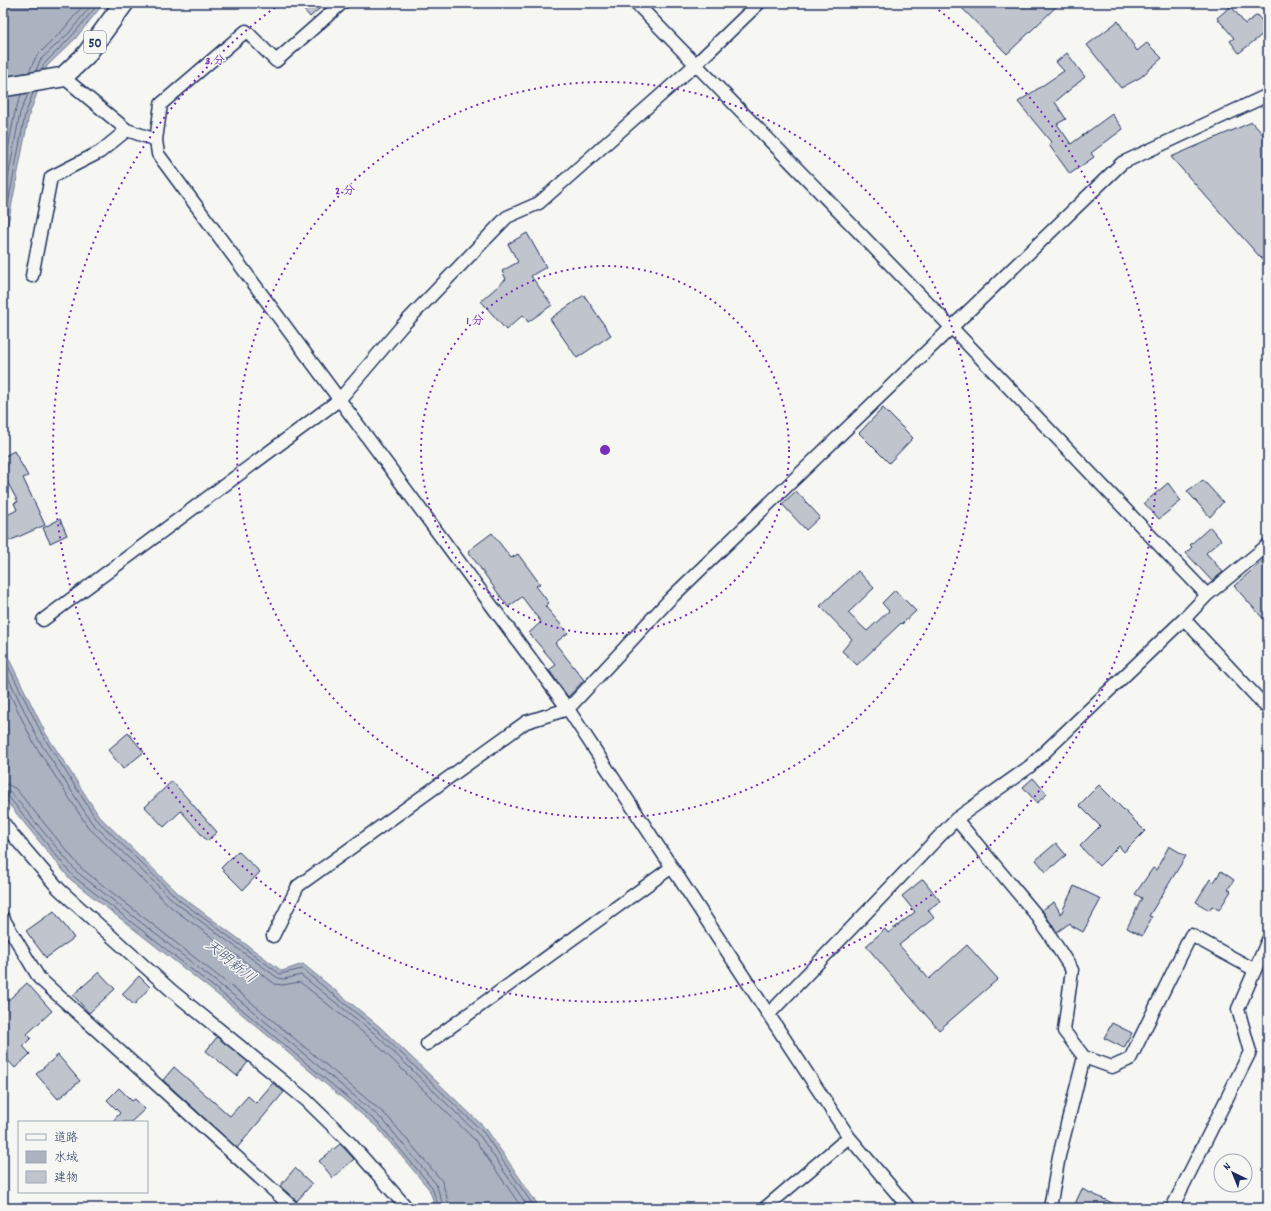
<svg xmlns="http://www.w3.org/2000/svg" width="1271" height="1211" viewBox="0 0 1271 1211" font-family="Dekko,'Klee One',sans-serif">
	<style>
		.water { fill: #abb2c0; stroke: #717e99 }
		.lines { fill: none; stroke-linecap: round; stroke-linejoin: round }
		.shore { stroke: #556385; stroke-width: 1 }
		.building { fill: #c0c4cd; stroke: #1b2f5e }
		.street-casing { stroke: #1b2f5e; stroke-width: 15 }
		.primary-casing { stroke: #1b2f5e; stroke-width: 22 }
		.street { stroke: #f6f6f2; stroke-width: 12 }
		.primary { stroke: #f6f6f2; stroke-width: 19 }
		.ring { fill: none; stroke: #7b2cbf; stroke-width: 2; stroke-dasharray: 2 4 }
		.labels { text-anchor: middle; stroke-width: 3; stroke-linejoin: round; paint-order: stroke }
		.shield { fill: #f6f6f2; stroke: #5d6b8a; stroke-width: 1 }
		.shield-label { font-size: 13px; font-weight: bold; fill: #1b2f5e }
		.water-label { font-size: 15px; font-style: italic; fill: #46567b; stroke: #f6f6f2 }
		.centre { fill: #7b2cbf; stroke: #f6f6f2; stroke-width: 2 }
		.ring-label { font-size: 12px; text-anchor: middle; font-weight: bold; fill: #7b2cbf; stroke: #f6f6f2; stroke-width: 3; stroke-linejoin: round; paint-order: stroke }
	</style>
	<rect width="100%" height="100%" fill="#f6f6f2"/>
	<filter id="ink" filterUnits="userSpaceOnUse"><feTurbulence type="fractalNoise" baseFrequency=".025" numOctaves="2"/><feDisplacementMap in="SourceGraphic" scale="8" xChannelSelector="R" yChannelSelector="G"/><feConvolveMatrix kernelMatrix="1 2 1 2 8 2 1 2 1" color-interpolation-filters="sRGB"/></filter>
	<g filter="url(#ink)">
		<path class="water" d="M 10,3 L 104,3 L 75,39 L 47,66 L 29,115 L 3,250 L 3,8 Z
			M 3,647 L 46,734 L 99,816 L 182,897 L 282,971 L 303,964 L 380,1027 L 487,1130 L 540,1208 L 436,1208 L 429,1189 L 377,1127 L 237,1010 L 70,879 L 3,797 Z"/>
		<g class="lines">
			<path class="shore" d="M 42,70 L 44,64 L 72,36 L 99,3
				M 36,71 L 40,60 L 69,33 L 93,3
				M 29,72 L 36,57 L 64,29 L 85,3
				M 3,175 L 15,112 L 21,95
				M 3,205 L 20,113 L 28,94
				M 3,230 L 25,115 L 33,93
				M 3,656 L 43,736 L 96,819 L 179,900 L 280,974 L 302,969 L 377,1030 L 484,1133 L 535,1208
				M 3,667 L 38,739 L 92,823 L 176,903 L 278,978 L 284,979 L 301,975 L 374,1033 L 480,1136 L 529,1208
				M 3,680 L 33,742 L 88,827 L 172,908 L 275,984 L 283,985 L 300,982 L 370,1038 L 475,1140 L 522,1208
				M 3,784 L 9,785 L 16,789 L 81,868 L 246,998 L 387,1116 L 442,1181 L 450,1208
				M 3,790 L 11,793 L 77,872 L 243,1003 L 383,1120 L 436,1184 L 444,1208
				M 3,795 L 8,796 L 73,876 L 239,1007 L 379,1124 L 432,1187 L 439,1208"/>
		</g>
		<path class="building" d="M 298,3 L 326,3 L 310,17 Z
			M 957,3 L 1060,3 L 1007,54 Z
			M 1231,6 L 1245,24 L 1257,15 L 1268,28 L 1268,30 L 1239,53 L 1230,41 L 1234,38 L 1217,18 Z
			M 1118,21 L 1137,51 L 1147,43 L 1162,58 L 1141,77 L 1121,88 L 1087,45 Z
			M 1067,53 L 1085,77 L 1055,102 L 1066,119 L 1057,124 L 1071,144 L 1112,114 L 1123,129 L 1091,153 L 1094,157 L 1070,174 L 1049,145 L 1051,142 L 1018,102 L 1064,71 L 1056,62 Z
			M 1252,122 L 1268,140 L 1268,266 L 1171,157 Z
			M 527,233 L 546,267 L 531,276 L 552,305 L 528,322 L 523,315 L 506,330 L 481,301 L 506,279 L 502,271 L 518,262 L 508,244 Z
			M 584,295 L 611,335 L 577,358 L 550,319 Z
			M 883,408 L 913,438 L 889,463 L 859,433 Z
			M 14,451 L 28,476 L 23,478 L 45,525 L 9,541 L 3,527 L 3,517 L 17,510 L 14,503 L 18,502 L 3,474 L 3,457 Z
			M 1203,480 L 1223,502 L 1210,517 L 1187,491 Z
			M 1168,483 L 1181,501 L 1159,519 L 1144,503 Z
			M 796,491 L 820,517 L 806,530 L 782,504 Z
			M 60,519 L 67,535 L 50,543 L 43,528 Z
			M 1210,527 L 1221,540 L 1206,553 L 1223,572 L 1212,581 L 1186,553 L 1192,547 L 1190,545 Z
			M 492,533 L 511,558 L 518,554 L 540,584 L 536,586 L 549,603 L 545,606 L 568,633 L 555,643 L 584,680 L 568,697 L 549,670 L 556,665 L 529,633 L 541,622 L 522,597 L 508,607 L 468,551 Z
			M 1268,556 L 1268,624 L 1234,586 Z
			M 858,571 L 874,588 L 848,613 L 867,631 L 889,611 L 882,603 L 895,590 L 916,611 L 902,624 L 901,623 L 857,665 L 842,651 L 852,639 L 820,606 Z
			M 128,733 L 144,752 L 123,769 L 108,750 Z
			M 1033,778 L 1047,794 L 1037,803 L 1023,787 Z
			M 172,781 L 217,832 L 207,841 L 181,811 L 164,827 L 145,807 Z
			M 1099,785 L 1145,831 L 1124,852 L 1119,846 L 1099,866 L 1080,846 L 1100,826 L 1079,805 Z
			M 1056,843 L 1066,855 L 1046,872 L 1036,860 Z
			M 1169,846 L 1186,856 L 1149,916 L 1152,917 L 1142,936 L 1127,928 L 1142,898 L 1135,894 L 1153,868 L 1156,870 Z
			M 238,851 L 260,872 L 243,890 L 221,868 Z
			M 1221,871 L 1234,880 L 1228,889 L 1231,891 L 1219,910 L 1212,906 L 1209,910 L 1196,902 L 1210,879 L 1214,882 Z
			M 923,879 L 940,901 L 928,910 L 934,918 L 899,945 L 929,979 L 967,945 L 998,979 L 939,1030 L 866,946 L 885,929 L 888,933 L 915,912 L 902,896 Z
			M 1074,886 L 1101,899 L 1083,932 L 1072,926 L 1070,923 L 1057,932 L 1042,910 L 1054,902 L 1061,914 Z
			M 54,911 L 74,938 L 46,958 L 26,931 Z
			M 99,972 L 115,989 L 89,1013 L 73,995 Z
			M 139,976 L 150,987 L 134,1005 L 122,994 Z
			M 27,983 L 52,1011 L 27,1034 L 31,1038 L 23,1046 L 30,1054 L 15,1068 L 3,1055 L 3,1005 Z
			M 1112,1023 L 1132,1033 L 1124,1048 L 1104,1038 Z
			M 217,1037 L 248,1062 L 237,1076 L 206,1051 Z
			M 58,1055 L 80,1081 L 58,1099 L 36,1074 Z
			M 174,1067 L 230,1116 L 248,1096 L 256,1103 L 273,1083 L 284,1092 L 237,1148 L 163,1080 Z
			M 119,1088 L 132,1101 L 135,1099 L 145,1109 L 131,1122 L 112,1122 L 120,1113 L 107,1100 Z
			M 340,1144 L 354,1159 L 333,1178 L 319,1161 Z
			M 295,1168 L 312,1184 L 297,1201 L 280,1186 Z
			M 1082,1189 L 1123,1208 L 1073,1208 Z"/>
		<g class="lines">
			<defs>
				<path id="street" d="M 636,3 L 951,327 L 1207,595
					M 63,77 L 127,130 L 156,140 L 158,154 L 568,709 L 849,1137 L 909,1208
					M 156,140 L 161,104 L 246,31 L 276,61 L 342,3
					M 32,276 L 51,177 L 100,152 L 127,130
					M 1184,619 L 1268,709
					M 43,620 L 339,400 L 402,326 L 507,217 L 539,203 L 696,64 L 759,3
					M 956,819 L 1038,917 L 1072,970 L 1064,1031 L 1084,1057 L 1059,1156 L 1050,1208
					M 3,822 L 10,832 L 59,889 L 172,991 L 306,1100 L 350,1143 L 407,1208
					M 3,918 L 39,978 L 293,1208
					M 273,936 L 298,886 L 526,722 L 568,709 L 670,599 L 1122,163 L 1268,95
					M 769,1014 L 956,819 L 1029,767 L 1184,619 L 1207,595 L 1268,545
					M 427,1044 L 672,867
					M 1084,1057 L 1112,1067 L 1130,1059 L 1191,935 L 1255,970
					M 765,1208 L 849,1137
					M 1172,1208 L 1250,1052 L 1238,1009 L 1268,940"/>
				<path id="primary" d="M 3,87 L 63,77 L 86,55 L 124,3"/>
			</defs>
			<use href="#street" class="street-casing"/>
			<use href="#primary" class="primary-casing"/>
			<use href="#street" class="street"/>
			<use href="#primary" class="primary"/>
		</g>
	</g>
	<g class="ring">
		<circle cx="605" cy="450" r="184"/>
		<circle cx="605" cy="450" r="368"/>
		<path d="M929 3A552 552 0 1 1 281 3"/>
	</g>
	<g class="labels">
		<rect class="shield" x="84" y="31" width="22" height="22" rx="3"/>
		<g class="shield-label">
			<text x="95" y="47">50</text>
		</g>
		<g class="water-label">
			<text transform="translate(231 961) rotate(39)" y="5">天明新川</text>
		</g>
	</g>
	<circle cx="605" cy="450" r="6" class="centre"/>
	<g class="ring-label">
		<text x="215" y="64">3 分</text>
		<text x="345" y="194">2 分</text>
		<text x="475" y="324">1 分</text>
	</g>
	<rect width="1271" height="1211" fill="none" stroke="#f6f6f2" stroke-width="16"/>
	<rect x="8" y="8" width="1255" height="1195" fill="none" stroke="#1b2f5e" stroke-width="1.5" filter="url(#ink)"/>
	<rect x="18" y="1121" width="130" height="72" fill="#f6f6f2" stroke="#9ea6b7"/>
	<rect x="26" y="1134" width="20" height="6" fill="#f6f6f2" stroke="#9ea6b7"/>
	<text x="54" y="1141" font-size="12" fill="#1b2f5e">道路</text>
	<rect x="26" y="1151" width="20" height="12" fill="#abb2c0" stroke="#9ea6b7"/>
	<text x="54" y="1161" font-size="12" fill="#1b2f5e">水域</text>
	<rect x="26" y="1171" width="20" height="12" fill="#c0c4cd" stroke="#9ea6b7"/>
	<text x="54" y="1181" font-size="12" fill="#1b2f5e">建物</text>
	<g transform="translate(1233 1173) rotate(317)"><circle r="19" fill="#f6f6f2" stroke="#9ea6b7"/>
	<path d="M0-3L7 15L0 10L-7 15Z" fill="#1b2f5e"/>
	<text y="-6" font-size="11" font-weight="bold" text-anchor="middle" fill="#1b2f5e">N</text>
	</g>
</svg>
